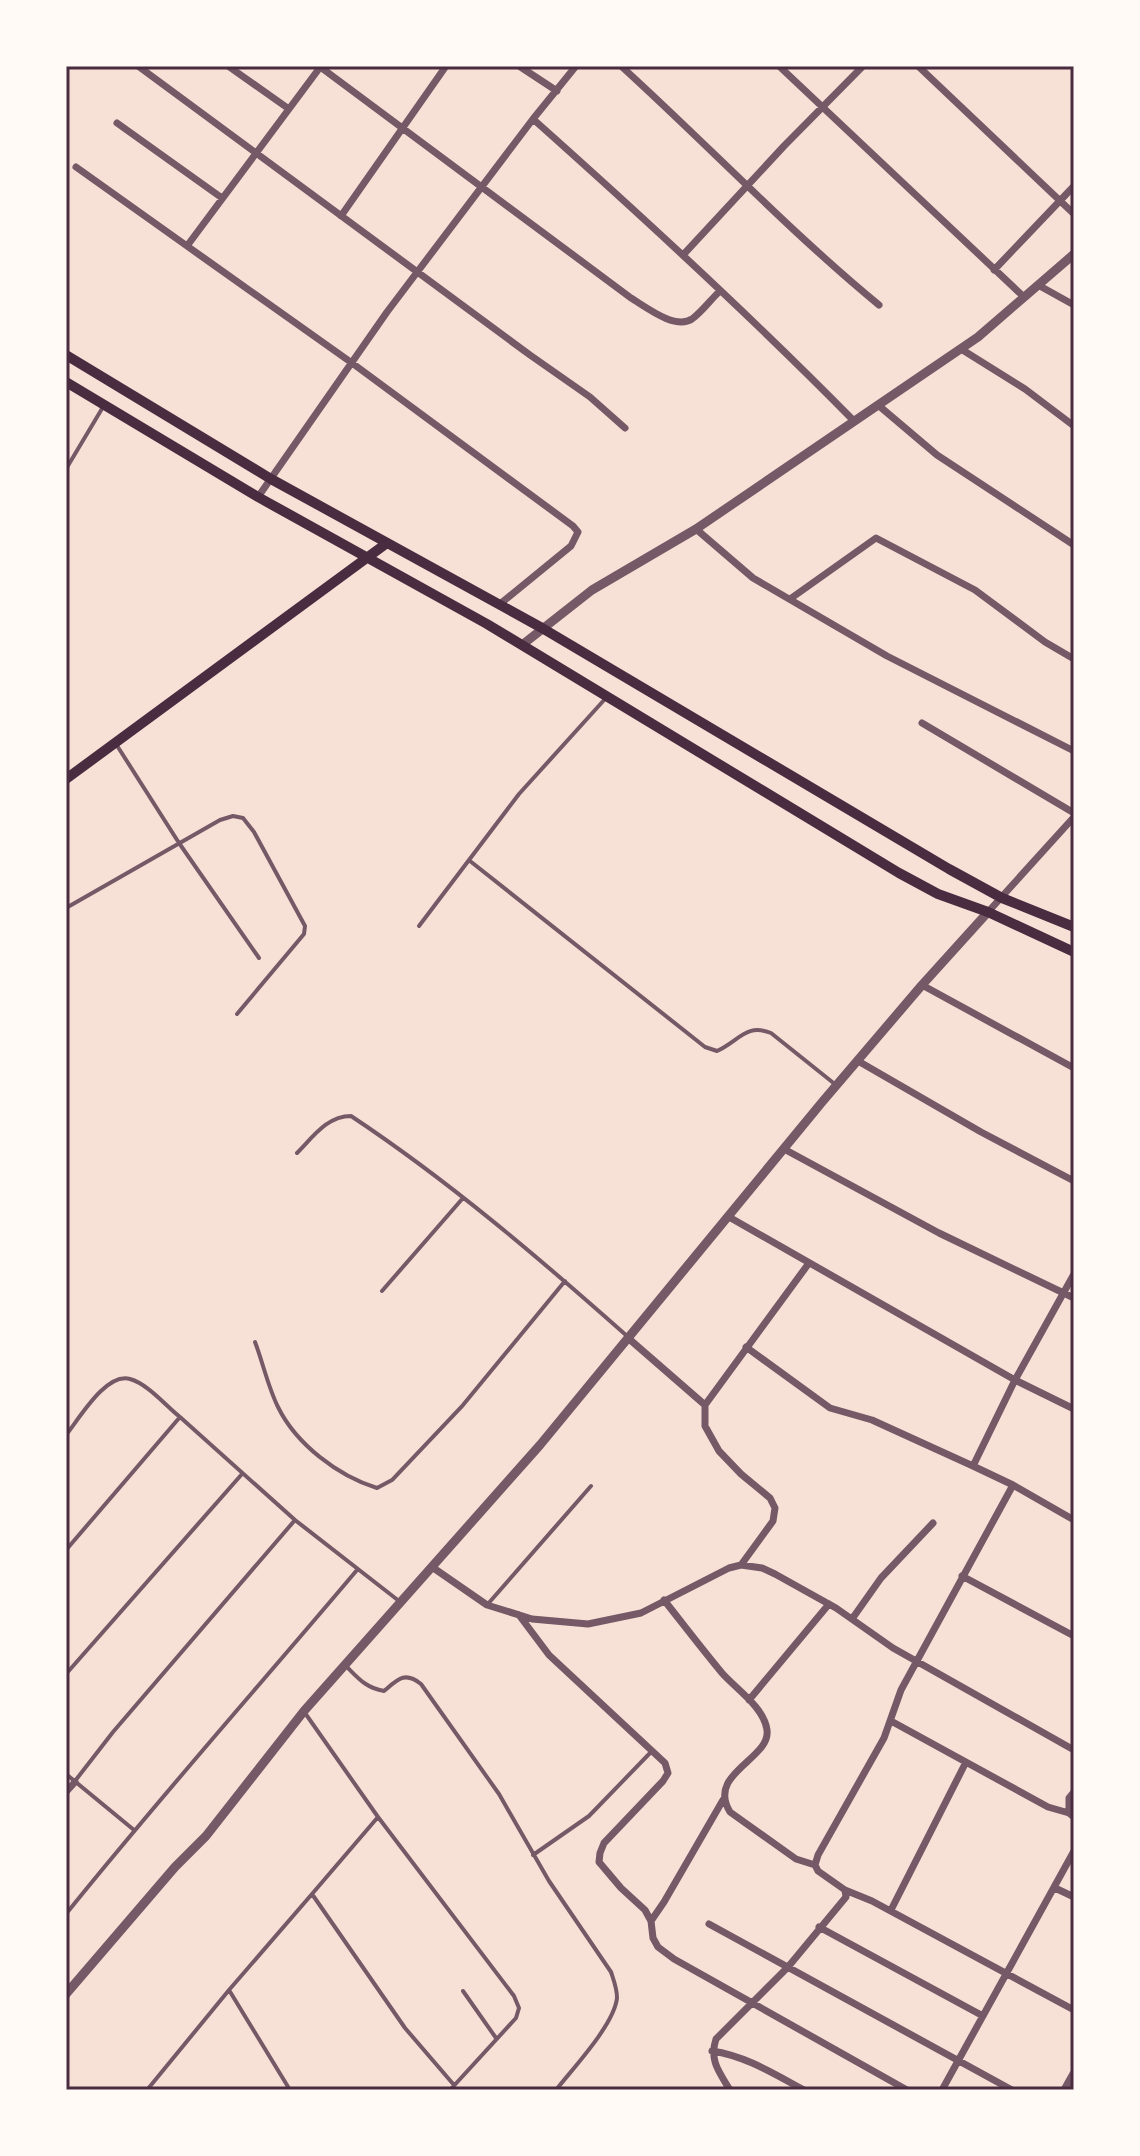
<svg xmlns="http://www.w3.org/2000/svg" width="1140" height="2156" viewBox="0 0 1140 2156" font-family="Raleway,sans-serif">
	<style>
		.lines { fill: none; stroke-linecap: round; stroke-linejoin: round }
		.service { stroke: #755966; stroke-width: 4 }
		.minor { stroke: #755966; stroke-width: 7 }
		.tertiary { stroke: #755966; stroke-width: 9 }
		.secondary { stroke: #4a2c40; stroke-width: 10 }
		.neatline { fill: none; stroke: #4a2c40; stroke-width: 3 }
	</style>
	<rect width="100%" height="100%" fill="#f7e1d7"/>
	<g class="lines">
		<path class="service" d="M 66,469 L 103,407
			M 116,744 L 179,843 L 259,958
			M 470,861 L 705,1047 L 717,1051 C 739,1041 746,1023 771,1033 L 836,1085
			M 66,908 L 220,820 L 233,816 L 243,818 L 254,832 L 305,926 L 304,934 L 237,1014
			M 419,926 L 519,794 L 605,699
			M 297,1153 C 313,1137 327,1116 351,1116 C 449,1181 539,1258 627,1336
			M 382,1291 L 463,1198
			M 255,1342 C 263,1363 268,1387 278,1407 C 296,1444 338,1476 377,1488 L 392,1480 L 463,1405 L 565,1281
			M 180,1417 L 295,1520 L 399,1601
			M 66,1435 C 79,1419 106,1372 130,1379 C 148,1384 166,1406 180,1417 L 66,1550
			M 487,1605 L 591,1486
			M 346,1666 C 358,1678 366,1688 384,1691 C 398,1679 405,1671 421,1684 L 499,1794 L 549,1881 L 611,1972 C 614,1981 617,1988 617,1998 C 614,2025 573,2068 556,2090
			M 66,1674 L 242,1474
			M 305,1713 L 378,1817 L 514,1996 L 519,2008 L 516,2018 L 450,2090
			M 66,1774 L 134,1830
			M 75,1781 L 113,1732 L 295,1520
			M 378,1817 L 312,1894 L 405,2028 L 454,2085
			M 533,1855 L 589,1816 L 651,1752
			M 66,1914 C 160,1797 260,1685 357,1570
			M 463,1991 L 496,2038
			M 147,2090 L 229,1990
			M 290,2090 L 229,1990 L 312,1894"/>
		<path class="minor" d="M 138,66 L 530,355 L 590,397 L 625,428
			M 228,66 L 289,109
			M 319,66 L 631,298 C 646,307 675,330 692,319 C 702,312 711,299 720,291
			M 321,66 L 187,246 L 352,363 L 573,526 L 578,532 L 571,546 L 500,604
			M 519,66 L 557,91
			M 621,66 C 708,145 788,230 879,305
			M 779,66 L 1024,297
			M 918,66 L 1074,214
			M 533,119 C 643,217 751,316 854,421
			M 117,123 L 222,198
			M 76,167 L 187,246
			M 341,216 L 446,66
			M 684,254 L 784,146 L 863,66
			M 994,270 L 1074,186
			M 1038,285 L 1074,305
			M 961,349 L 1025,389 L 1074,426
			M 878,405 L 937,455 L 1074,545
			M 258,497 L 387,312 L 533,119 L 576,66
			M 696,529 L 753,578 L 887,656 L 1074,751
			M 790,599 L 876,538 L 975,590 L 1045,642 L 1074,659
			M 922,723 L 1074,813
			M 988,912 L 1074,817
			M 922,985 L 1074,1068
			M 858,1061 L 981,1132 L 1074,1181
			M 784,1149 L 939,1233 L 1074,1298
			M 729,1217 L 1015,1380 L 1074,1409
			M 628,1338 L 705,1405
			M 746,1347 L 830,1408 L 872,1420 L 973,1466
			M 1013,1485 L 1074,1520
			M 741,1565 L 773,1521 L 775,1508 L 770,1498 L 741,1474 L 719,1451 L 705,1426 L 705,1405 L 809,1263
			M 432,1567 L 487,1605 L 532,1619 L 588,1624 L 641,1613 L 729,1568 L 741,1565 L 762,1568 L 775,1574 L 836,1608 L 893,1648 L 1074,1750
			M 962,1576 L 1074,1636
			M 664,1600 C 683,1624 702,1649 722,1673 C 736,1689 764,1707 767,1730 C 771,1759 706,1773 730,1812 L 796,1859 L 815,1865
			M 519,1615 L 549,1655 L 665,1763 L 668,1773 L 663,1781 L 604,1843 L 600,1853 L 599,1862 L 621,1888 L 645,1910 L 651,1921 L 653,1938 L 658,1947 L 674,1959 L 907,2090
			M 852,1619 L 881,1578 L 933,1523
			M 749,1700 L 829,1604
			M 891,1721 L 1048,1807 L 1069,1813
			M 66,1792 L 75,1782
			M 1074,1792 L 1069,1798 L 1069,1813 L 1074,1817
			M 1055,1888 L 1074,1897
			M 845,1890 L 872,1901 L 1074,2010
			M 891,1910 L 966,1762
			M 651,1921 L 664,1902 L 723,1800
			M 709,1924 L 1012,2090
			M 819,1927 L 983,2016
			M 712,2051 C 746,2056 774,2074 804,2090
			M 730,2090 C 719,2072 709,2060 716,2039 L 788,1967 L 846,1897 L 845,1890 L 818,1871 L 815,1865 L 818,1855 L 884,1738 L 901,1690 L 1013,1485 L 973,1466 L 1015,1380 L 1074,1274
			M 942,2090 L 1074,1851"/>
		<path class="tertiary" d="M 522,645 L 592,590 L 696,529 L 978,337 L 1074,254
			M 66,1994 L 175,1867 L 206,1836 L 304,1711 L 540,1445 L 823,1101 L 922,985 L 988,912
			M 1065,2090 L 1074,2074"/>
		<path class="secondary" d="M 66,355 L 271,479 L 542,628 L 949,869 L 1002,898 L 1074,927
			M 66,382 L 258,497 L 487,624 L 899,873 L 938,894 L 988,912 L 1074,952
			M 66,779 L 387,543"/>
	</g>
	<rect width="1140" height="2156" fill="none" stroke="#fffaf5" stroke-width="136"/>
	<rect x="68" y="68" width="1004" height="2020" class="neatline"/>
</svg>
